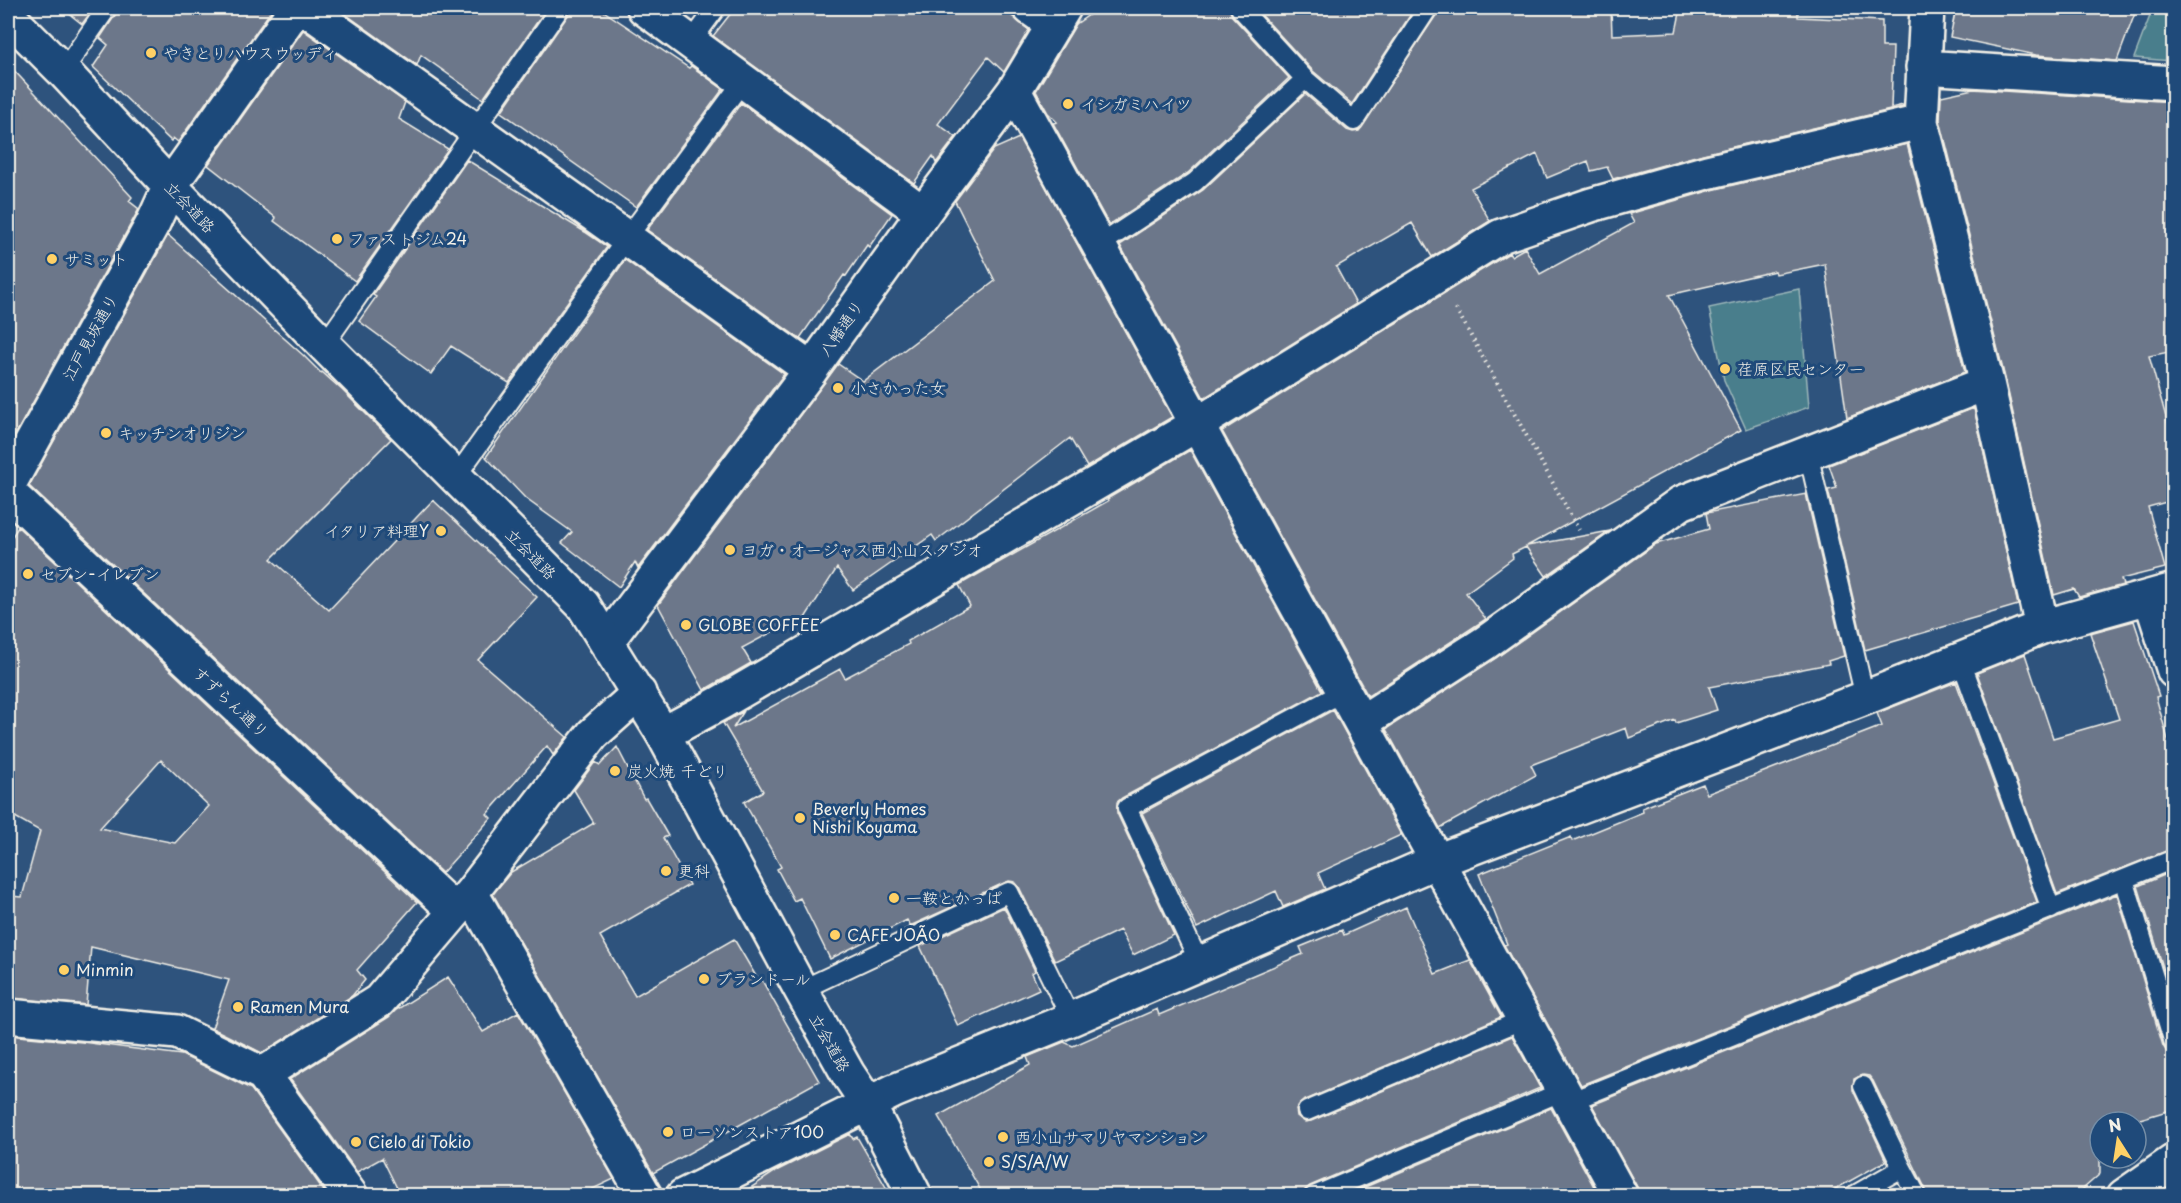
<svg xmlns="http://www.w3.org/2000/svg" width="2181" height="1203" viewBox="0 0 2181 1203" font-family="'Playpen Sans','Klee One',sans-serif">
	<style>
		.green { fill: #497e8c; stroke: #9eb8ba; stroke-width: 1.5 }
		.building { fill: #6c778a; stroke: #f4f1e8; stroke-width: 1.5; fill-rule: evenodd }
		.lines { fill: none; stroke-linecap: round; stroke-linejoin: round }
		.service-casing { stroke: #f4f1e8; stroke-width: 22 }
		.minor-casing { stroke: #f4f1e8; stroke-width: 38 }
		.tertiary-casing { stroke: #f4f1e8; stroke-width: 38 }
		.path { stroke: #f4f1e8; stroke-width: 4; stroke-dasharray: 1.5 4.5; stroke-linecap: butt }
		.service { stroke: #1f4a7a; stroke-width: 18 }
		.minor { stroke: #1f4a7a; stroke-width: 33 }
		.tertiary { stroke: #1f4a7a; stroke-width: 33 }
		.poi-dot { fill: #ffd166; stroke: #1f4a7a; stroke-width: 2 }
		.labels { text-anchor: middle; stroke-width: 6; stroke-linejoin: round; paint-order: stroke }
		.poi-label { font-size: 16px; fill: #f4f1e8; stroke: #1f4a7a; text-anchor: start }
		.street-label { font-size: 16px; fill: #f4f1e8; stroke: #1f4a7a }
	</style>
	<rect width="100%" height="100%" fill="#2e537d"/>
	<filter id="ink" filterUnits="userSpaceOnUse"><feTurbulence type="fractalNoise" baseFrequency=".0167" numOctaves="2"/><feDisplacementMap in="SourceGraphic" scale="12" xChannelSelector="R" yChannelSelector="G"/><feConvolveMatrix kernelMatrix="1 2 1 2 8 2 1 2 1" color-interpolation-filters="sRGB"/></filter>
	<g filter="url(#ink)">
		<path class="green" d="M 2153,8 L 2173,8 L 2173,61 L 2134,58 Z
			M 1799,289 L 1809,407 L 1746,429 L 1724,380 L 1709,308 Z"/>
		<path class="building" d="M 62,8 L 94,8 L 82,24 Z
			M 118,8 L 273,8 L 178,142 L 173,138 L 171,141 L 93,67 L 108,45 L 100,38 L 116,14 Z
			M 337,8 L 547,8 L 483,99 L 421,55 L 417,65 Z
			M 571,8 L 599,8 L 689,68 L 691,66 L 723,89 L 636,207 L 501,112 L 569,14 Z
			M 735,8 L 1002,8 L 1029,30 L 1004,72 L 988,57 L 938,124 L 956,137 L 936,163 L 933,156 L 914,183 L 713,36 Z
			M 1099,8 L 1229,8 L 1232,16 L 1289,78 L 1188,173 L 1109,225 L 1053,123 L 1057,122 L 1048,113 L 1036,91 L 1076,24 Z
			M 1255,8 L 1415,8 L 1352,104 L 1313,71 Z
			M 1439,8 L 1611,8 L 1612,35 L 1676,32 L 1681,8 L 1798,8 L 1798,17 L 1882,21 L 1882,47 L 1893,47 L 1891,108 L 1903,105 L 1903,107 L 1703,154 L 1613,179 L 1607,167 L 1591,171 L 1588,161 L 1547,178 L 1537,154 L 1471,188 L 1490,221 L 1432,257 L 1412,223 L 1336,267 L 1356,304 L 1204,398 L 1120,245 L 1203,190 L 1305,94 L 1347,130 L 1353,132 L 1359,131 L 1437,14 Z
			M 1956,8 L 2137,8 L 2117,61 L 2036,55 L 1950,37 Z
			M 303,30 L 405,102 L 399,119 L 448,149 L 355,281 L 274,221 L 276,218 L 208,165 Z
			M 8,64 L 132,197 L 129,201 L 139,209 L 8,448 Z
			M 1973,89 L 2174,102 L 2174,351 L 2149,356 L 2174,446 L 2174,500 L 2148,507 L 2165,568 L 2121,579 L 2123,585 L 2079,597 L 2074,589 L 2054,595 L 2005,378 L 1940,120 L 1941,96 Z
			M 741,103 L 892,214 L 869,247 L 867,245 L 846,276 L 844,275 L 800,338 L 808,343 L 807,344 L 647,230 Z
			M 1019,138 L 1172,417 L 1087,467 L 1070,438 L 936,541 L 932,535 L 853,590 L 837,568 L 798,629 L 789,623 L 742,648 L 751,663 L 704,690 L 658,605 L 838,364 L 863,381 L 995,281 L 955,201 L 994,149 Z
			M 1907,144 L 1965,372 L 1847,418 L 1825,264 L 1776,274 L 1775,271 L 1669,295 L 1741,430 L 1527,546 L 1610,531 L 1546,576 L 1526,547 L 1512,554 L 1513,558 L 1466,593 L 1486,619 L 1368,696 L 1222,431 L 1509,253 L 1511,256 L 1525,248 L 1540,274 L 1634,223 L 1629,214 L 1712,190 Z
			M 467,160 L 585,232 L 607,247 L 509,383 L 451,346 L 431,374 L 359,321 L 376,297 L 373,295 Z
			M 168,235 L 303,355 L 321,373 L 322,372 L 342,390 L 391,439 L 271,559 L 329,610 L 433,500 L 537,597 L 478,660 L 567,737 L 553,755 L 547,746 L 487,814 L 491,818 L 442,873 L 29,486 Z
			M 625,260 L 784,374 L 638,568 L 635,562 L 619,587 L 562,543 L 572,532 L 526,499 L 486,457 Z
			M 1974,408 L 2018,605 L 1865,650 L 1828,490 L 1837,488 L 1829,465 Z
			M 1190,450 L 1322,691 L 1122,798 L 1117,802 L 1117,813 L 1174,935 L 1133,955 L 1120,930 L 1055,961 L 1019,887 L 1015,882 L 1009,881 L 910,926 L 907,920 L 830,959 L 800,898 L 794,901 L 777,869 L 781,867 L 744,802 L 763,791 L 723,723 L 744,711 L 733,728 L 840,669 L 845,678 L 909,644 L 908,641 L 970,606 L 959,585 L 1108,501 L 1107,499 Z
			M 1806,494 L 1844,656 L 1828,661 L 1829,664 L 1709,687 L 1717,710 L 1676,723 L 1675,720 L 1629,738 L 1626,728 L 1531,765 L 1536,775 L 1440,828 L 1386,729 L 1496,658 L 1656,544 L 1709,529 L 1706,513 Z
			M 18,527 L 417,902 L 357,970 L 365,980 L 352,996 L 262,1053 L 212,1028 L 229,980 L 91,947 L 86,1005 L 8,998 L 10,896 L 22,897 L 40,831 L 8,813 L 8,543 ZM 161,760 L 209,806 L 175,843 L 100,828 Z
			M 2134,621 L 2159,696 L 2156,697 L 2174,761 L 2174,848 L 2057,894 L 1977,673 L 2025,654 L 2053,738 L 2119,719 L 2090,633 Z
			M 1956,682 L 2037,902 L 1581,1085 L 1504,945 L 1507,944 L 1479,874 L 1571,837 L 1572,841 L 1643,812 L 1642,808 L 1703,784 L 1707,794 L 1882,726 L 1877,713 Z
			M 1333,710 L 1401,835 L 1318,873 L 1325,889 L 1283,907 L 1276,891 L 1197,928 L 1142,813 Z
			M 617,747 L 644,799 L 646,798 L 668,836 L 663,838 L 689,885 L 600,936 L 635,996 L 734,939 L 757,978 L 760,977 L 819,1081 L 653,1173 L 493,894 L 511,872 L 594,823 L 574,790 L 595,762 L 600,765 Z
			M 2174,871 L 2174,1003 L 2138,886 Z
			M 2117,894 L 2163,1046 L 2167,1052 L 2174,1054 L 2174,1109 L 2130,1122 L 2100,1122 L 2100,1174 L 2075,1196 L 1929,1196 L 1873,1081 L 1869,1076 L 1863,1075 L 1854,1079 L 1853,1090 L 1886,1161 L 1823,1196 L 1640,1196 L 1637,1187 L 1592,1105 Z
			M 1004,907 L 1035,971 L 1032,973 L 1039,989 L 958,1026 L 920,946 Z
			M 1406,907 L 1435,974 L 1470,960 L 1501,1017 L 1303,1101 L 1296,1109 L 1297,1116 L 1305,1122 L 1311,1121 L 1512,1036 L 1540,1088 L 1310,1186 L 1305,1190 L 1303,1196 L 984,1196 L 938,1116 L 1030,1065 L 1027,1057 L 1064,1042 L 1073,1046 L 1157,1009 L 1159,1015 L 1303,954 L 1300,947 L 1342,930 L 1344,935 Z
			M 448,977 L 483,1032 L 518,1012 L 614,1179 L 578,1196 L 401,1196 L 382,1158 L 357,1172 L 290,1079 L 389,1017 L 396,1010 Z
			M 8,1035 L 82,1042 L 182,1055 L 251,1089 L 324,1191 L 315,1196 L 8,1196 Z
			M 1551,1108 L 1599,1196 L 1344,1196 Z
			M 850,1134 L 853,1139 L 857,1137 L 891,1196 L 738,1196 L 776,1171 Z"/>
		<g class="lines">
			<defs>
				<path id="service" d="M 1240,8 L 1305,79 L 1354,121 L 1428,8
					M 691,42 L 716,8
					M 63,71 L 107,8
					M 1098,246 L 1195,182 L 1305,79
					M 324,345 L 560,8
					M 1808,453 L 1865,698
					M 455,478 L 627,238 L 743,81
					M 1961,661 L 2051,909
					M 2124,879 L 2174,1043
					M 1199,962 L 1127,808 L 1345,691
					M 801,990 L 1009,892 L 1071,1019
					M 1863,1086 L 1902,1168
					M 1569,1102 L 2174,859
					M 1307,1111 L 1524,1019
					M 1314,1196 L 1563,1091
					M 1853,1196 L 1902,1168 L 1917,1196"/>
				<path id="minor" d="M 305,8 L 811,370
					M 644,8 L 923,213
					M 1030,8 L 1054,25
					M 1927,8 L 1921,122 L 1987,383 L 2042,627
					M 1923,67 L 2174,83
					M 1014,91 L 1621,1196
					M 8,486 L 153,223 L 170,186 L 296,8
					M 8,492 L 455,911
					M 2150,597 L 2174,671
					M 607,641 L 811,370 L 939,191 L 1014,91 L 1064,8
					M 1362,722 L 1485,643 L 1681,503 L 1987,383
					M 663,734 L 722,702 L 1196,425 L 1501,236 L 1591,205 L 1707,172 L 1921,122
					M 471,893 L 645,1196
					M 8,1016 L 177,1032 L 263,1074 L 351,1196
					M 263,1074 L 379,1001 L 471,893 L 593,734 L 639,693
					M 868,1104 L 915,1196
					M 683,1196 L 894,1091 L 1071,1019 L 1437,861 L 1865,698 L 2042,627 L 2174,590"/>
				<path id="tertiary" d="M 8,16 L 63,71 L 170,186 L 324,345 L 583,605 L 663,734 L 801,990 L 848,1074 L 868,1104
					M 2124,1196 L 2174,1161"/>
			</defs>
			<use href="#service" class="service-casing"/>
			<use href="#minor" class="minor-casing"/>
			<use href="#tertiary" class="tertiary-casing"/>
			<path class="path" d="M 1456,309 L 1579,530"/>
			<use href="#service" class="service"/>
			<use href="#minor" class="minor"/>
			<use href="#tertiary" class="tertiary"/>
		</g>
	</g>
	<g class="poi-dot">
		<circle cx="151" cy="53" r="6"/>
		<circle cx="1068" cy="104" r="6"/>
		<circle cx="337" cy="239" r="6"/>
		<circle cx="52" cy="259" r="6"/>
		<circle cx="1725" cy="369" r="6"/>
		<circle cx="838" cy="388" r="6"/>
		<circle cx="106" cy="433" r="6"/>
		<circle cx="441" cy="531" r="6"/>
		<circle cx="730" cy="550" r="6"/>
		<circle cx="28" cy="574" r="6"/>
		<circle cx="686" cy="625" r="6"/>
		<circle cx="615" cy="771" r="6"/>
		<circle cx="800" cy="818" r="6"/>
		<circle cx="666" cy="871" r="6"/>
		<circle cx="894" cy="898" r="6"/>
		<circle cx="835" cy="935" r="6"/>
		<circle cx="64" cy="970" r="6"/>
		<circle cx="704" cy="979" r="6"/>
		<circle cx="238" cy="1007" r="6"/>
		<circle cx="668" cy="1132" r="6"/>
		<circle cx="1003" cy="1137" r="6"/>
		<circle cx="356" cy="1142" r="6"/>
		<circle cx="989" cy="1162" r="6"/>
	</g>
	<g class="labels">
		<g class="poi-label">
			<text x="163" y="59">やきとりハウスウッディ</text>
			<text x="1080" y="110">イシガミハイツ</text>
			<text x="349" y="245">ファストジム24</text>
			<text x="64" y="265">サミット</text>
			<text x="1737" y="375">荏原区民センター</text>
			<text x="850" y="394">小さかった女</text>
			<text x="118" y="439">キッチンオリジン</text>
			<text x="429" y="537" text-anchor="end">イタリア料理Y</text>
			<text x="742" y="556">ヨガ・オージャス西小山スタジオ</text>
			<text x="40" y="580">セブン-イレブン</text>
			<text x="698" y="631">GLOBE COFFEE</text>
			<text x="627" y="777">炭火焼 千どり</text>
			<text x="812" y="815">Beverly Homes<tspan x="812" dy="18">Nishi Koyama</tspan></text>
			<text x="678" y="877">更科</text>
			<text x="906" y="904">一鞍とかっぱ</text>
			<text x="847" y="941">CAFE JOÃO</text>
			<text x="76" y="976">Minmin</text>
			<text x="716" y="985">ブランドール</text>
			<text x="250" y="1013">Ramen Mura</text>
			<text x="680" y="1138">ローソンストア100</text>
			<text x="1015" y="1143">西小山サマリヤマンション</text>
			<text x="368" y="1148">Cielo di Tokio</text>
			<text x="1001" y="1168">S/S/A/W</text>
		</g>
		<g class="street-label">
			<text transform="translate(190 207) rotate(46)" y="6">立会道路</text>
			<text transform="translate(841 328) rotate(-55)" y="6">八幡通り</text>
			<text transform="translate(90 337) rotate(-61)" y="6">江戸見坂通り</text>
			<text transform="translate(531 554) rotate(45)" y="6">立会道路</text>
			<text transform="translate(231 702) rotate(43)" y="6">すずらん通り</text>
			<text transform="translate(830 1043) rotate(60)" y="6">立会道路</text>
		</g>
	</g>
	<rect width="2181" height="1203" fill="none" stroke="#1f4a7a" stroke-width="30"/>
	<rect x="15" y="15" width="2151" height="1173" fill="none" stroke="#f4f1e8" stroke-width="2" filter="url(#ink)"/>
	<g transform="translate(2118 1140) rotate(348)"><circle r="28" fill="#1f4a7a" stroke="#748da6" stroke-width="1.5"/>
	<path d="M0-4.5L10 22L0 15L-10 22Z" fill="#ffd166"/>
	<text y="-9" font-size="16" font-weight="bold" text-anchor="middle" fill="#f4f1e8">N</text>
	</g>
</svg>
